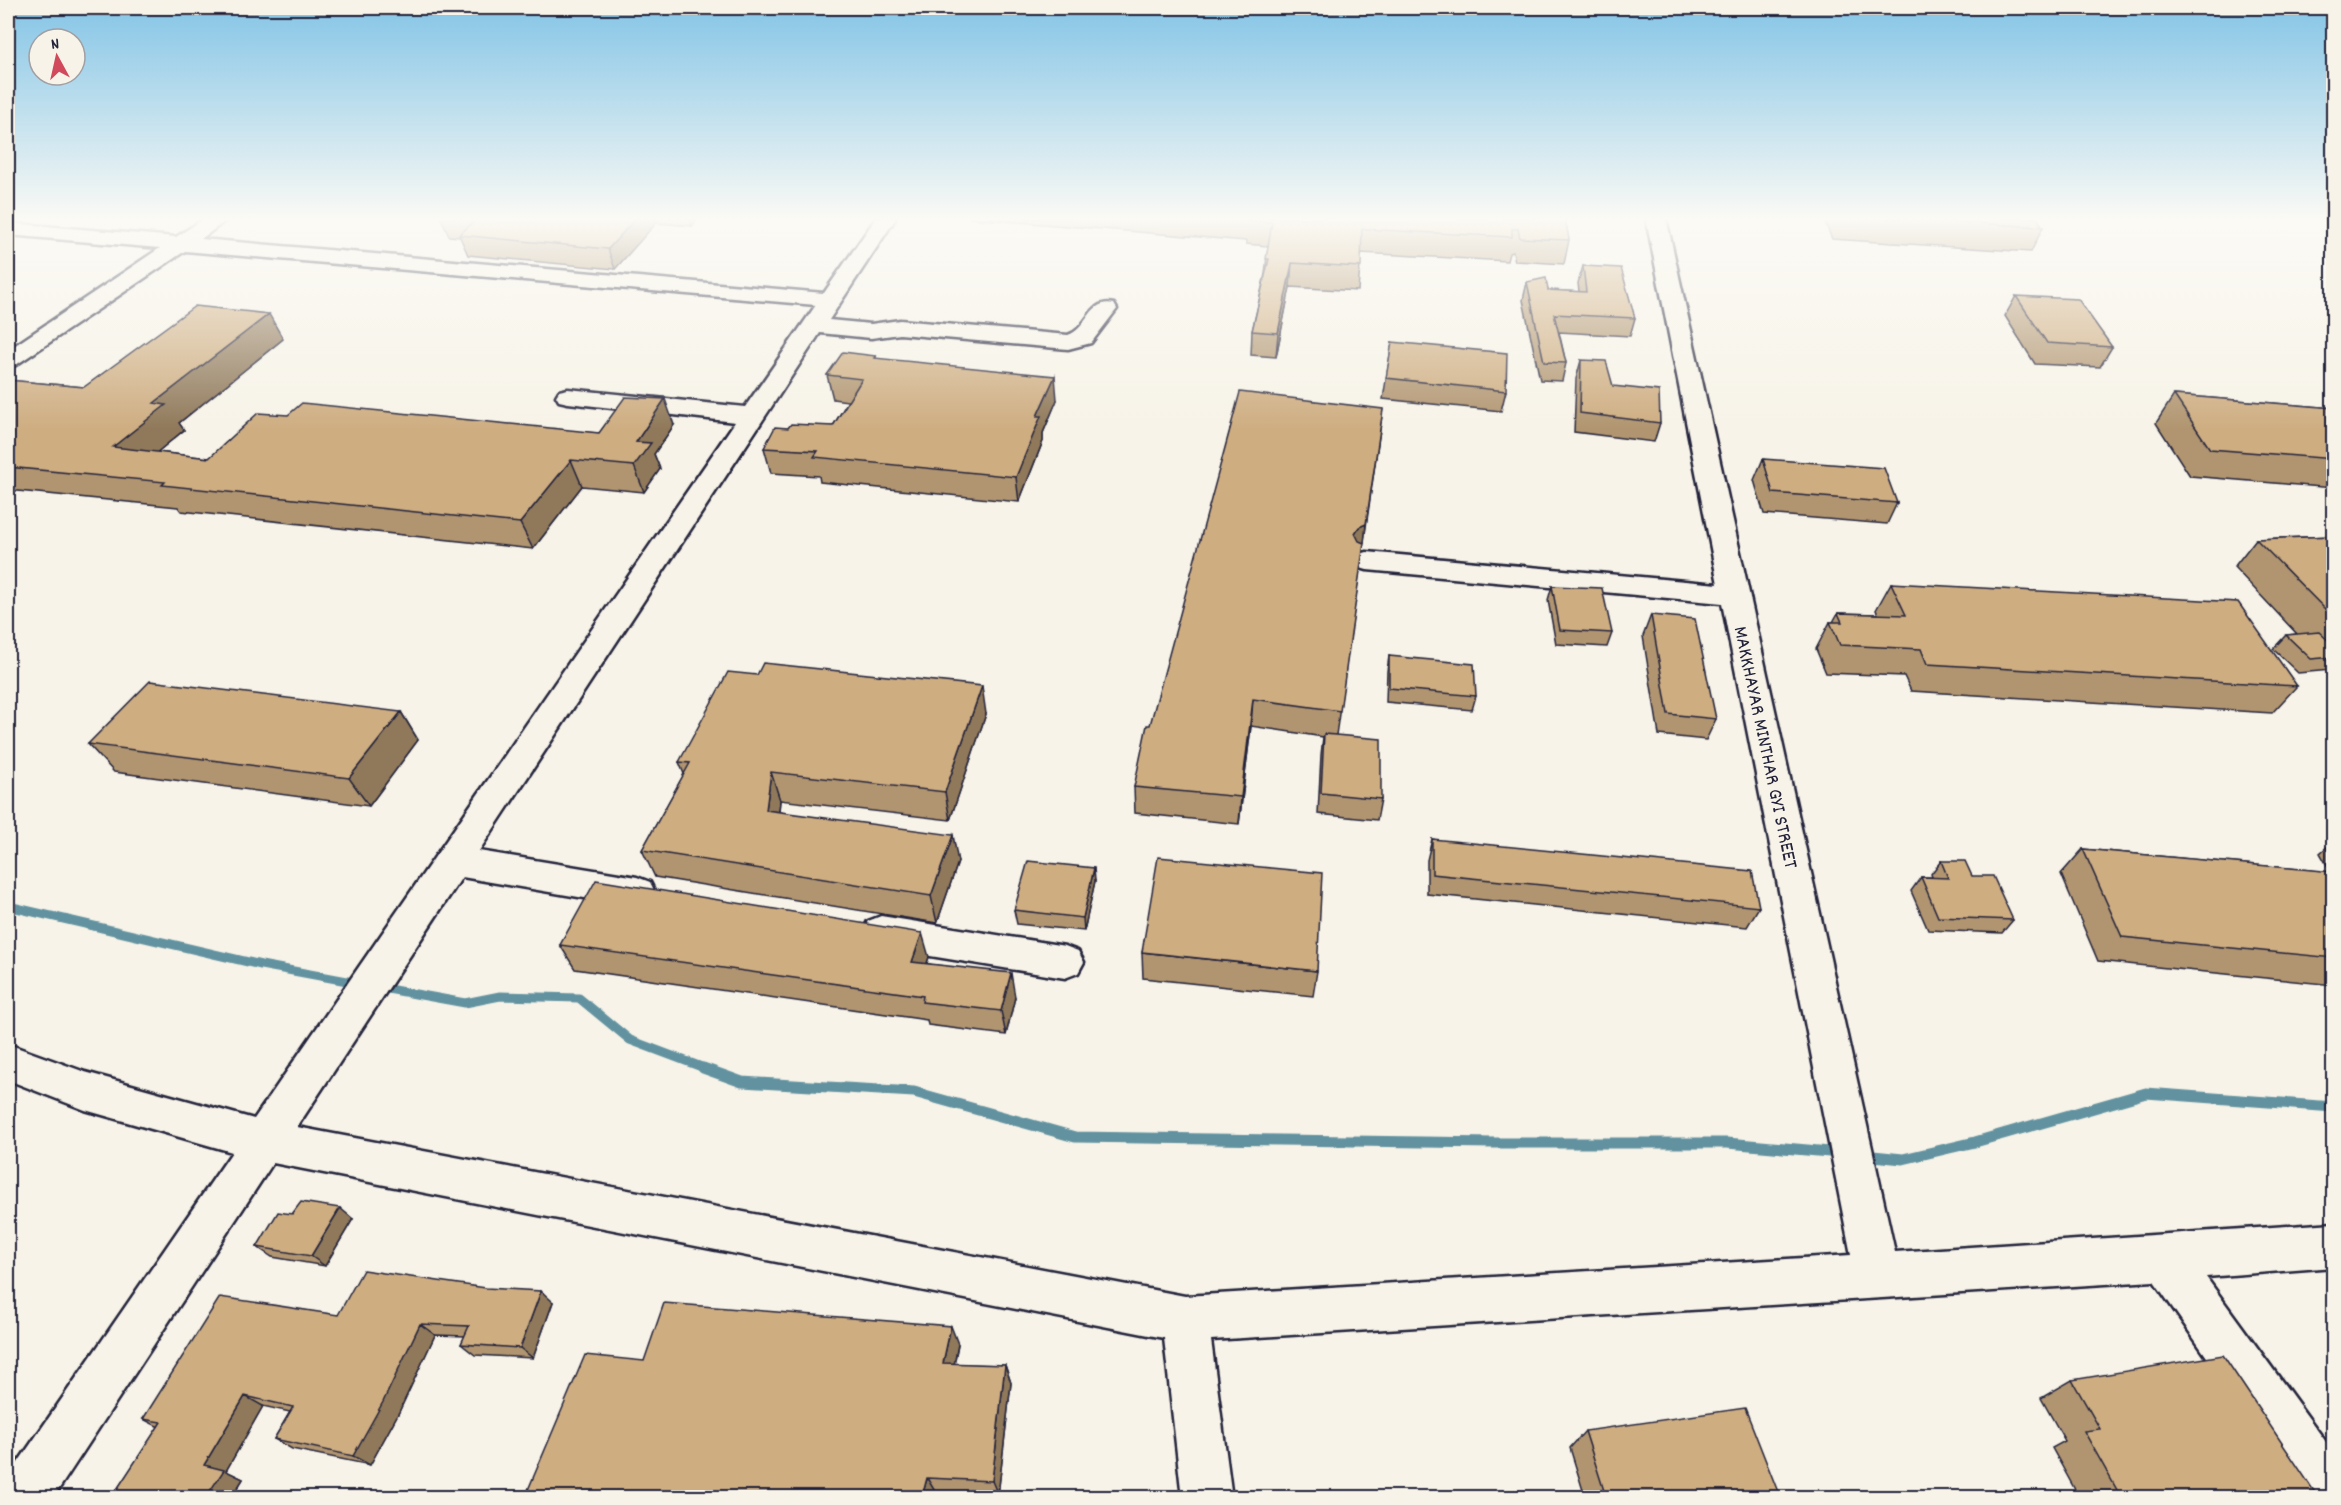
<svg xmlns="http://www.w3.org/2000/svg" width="2341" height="1505" viewBox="0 0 2341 1505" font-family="Dekko,sans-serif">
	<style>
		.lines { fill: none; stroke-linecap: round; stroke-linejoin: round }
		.stream-far1 { stroke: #6292a0; stroke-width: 9 }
		.stream { stroke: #6292a0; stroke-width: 11 }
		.minor-casing { stroke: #22223b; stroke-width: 5 }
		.minor { fill: #f7f3e8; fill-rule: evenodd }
		.wall { fill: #b1956f; stroke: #22223b; stroke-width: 1.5 }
		.shaded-wall { fill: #90795a; stroke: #22223b; stroke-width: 1.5 }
		.building { fill: #cead81; stroke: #22223b; stroke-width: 1.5 }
		.labels { text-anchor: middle; stroke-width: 6; stroke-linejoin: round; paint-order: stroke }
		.street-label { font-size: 20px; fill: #22223b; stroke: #f7f3e8 }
	</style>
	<rect width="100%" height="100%" fill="#f7f3e8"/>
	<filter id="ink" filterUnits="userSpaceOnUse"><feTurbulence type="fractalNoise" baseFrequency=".0167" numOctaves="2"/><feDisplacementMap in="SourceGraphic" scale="12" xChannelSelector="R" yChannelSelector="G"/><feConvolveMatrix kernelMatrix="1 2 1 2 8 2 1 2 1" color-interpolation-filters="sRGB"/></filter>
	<g filter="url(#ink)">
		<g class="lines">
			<path class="stream-far1" d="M 8,906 L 261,965 L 358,983
				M 377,987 L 465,1003 L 500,996 L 579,998 L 630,1040 L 707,1069"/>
			<path class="stream" d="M 703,1068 L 742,1082 L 914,1092 L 1075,1137 L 1494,1143 L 1727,1143 L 1841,1153
				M 1863,1155 L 1903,1159 L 1975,1142 L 2146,1093 L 2334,1107"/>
			<defs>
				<path id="minor" d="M 205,218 L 229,218 L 201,239 L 824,293 L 876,218 L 896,218 L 829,320 L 871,324 L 900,320 L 1068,335 C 1088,329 1089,298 1114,304 L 1117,309 L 1091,343 L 1068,349 L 900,334 L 871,338 L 820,333 L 479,851 L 637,877 L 650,882 L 655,892 L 650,902 L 637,907 L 462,877 L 297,1127 L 1185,1296 L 1851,1255 L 1722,603 L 1367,570 L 1357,567 L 1353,561 L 1357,555 L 1367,552 L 1718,584 L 1646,218 L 1666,218 L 1895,1252 L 2334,1223 L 2334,1267 L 2206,1277 L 2334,1453 L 2334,1498 L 2305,1498 L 2154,1281 L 1211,1340 L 1232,1498 L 1182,1498 L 1164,1338 L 273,1163 L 53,1498 L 8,1498 L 8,1477 L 232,1152 L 85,1110 L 8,1080 L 8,1044 L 85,1072 L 254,1119 L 735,422 L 568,403 L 559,401 L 556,396 L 559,391 L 568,389 L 745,407 L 816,305 L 185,251 L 16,365 L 8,367 L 8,350 L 160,248 L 8,235 L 8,223 L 176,237 Z
					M 881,916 L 1065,946 L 1078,951 L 1084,962 L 1078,973 L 1065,978 L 881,948 L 868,943 L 862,932 L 868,921 Z"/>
			</defs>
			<use href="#minor" class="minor-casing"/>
			<use href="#minor" class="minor"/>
		</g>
		<path class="wall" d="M 441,218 L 698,218 L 692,226 L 656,223 L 615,269 L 468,255 L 460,237 L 449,236 Z
			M 969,218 L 1565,218 L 1569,240 L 1564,264 L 1515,261 L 1513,252 L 1509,253 L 1507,261 L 1361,253 L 1358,291 L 1290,287 L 1276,357 L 1251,355 L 1252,331 L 1265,274 L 1268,246 L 1246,244 L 1246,241 Z
			M 1823,218 L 2037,218 L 2043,227 L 2031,252 L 1832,239 Z
			M 1583,266 L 1635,318 L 1630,336 L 1559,332 L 1566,363 L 1562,381 L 1540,380 L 1523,300 L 1527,282 L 1548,290 L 1579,292 L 1578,283 Z
			M 2016,296 L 2112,347 L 2100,367 L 2035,364 L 2005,316 Z
			M 283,339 L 179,423 L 184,430 L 157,452 L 209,458 L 288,415 L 599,433 L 674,425 L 654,454 L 660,469 L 644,492 L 582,486 L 533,549 L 181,511 L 178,507 L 8,490 L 8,380 L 84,387 Z
			M 1392,342 L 1506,391 L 1501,411 L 1383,399 Z
			M 876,356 L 876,359 L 1057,400 L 1043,433 L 1043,441 L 1019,502 L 820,482 L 819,476 L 771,473 L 764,448 L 788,428 L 833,426 L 848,401 L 833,399 L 827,375 Z
			M 1581,360 L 1660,423 L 1654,442 L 1574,432 L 1576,379 Z
			M 2174,395 L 2334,408 L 2334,488 L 2190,476 L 2156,423 Z
			M 1383,409 L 1336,735 L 1381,799 L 1377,820 L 1318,814 L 1321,755 L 1323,737 L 1251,726 L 1239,824 L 1135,813 L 1134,787 Z
			M 1763,459 L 1897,503 L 1887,524 L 1764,514 L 1754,480 Z
			M 2334,536 L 2334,640 L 2327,640 L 2334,646 L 2334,668 L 2331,670 L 2298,673 L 2273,649 L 2286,635 L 2297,634 L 2234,567 L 2256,539 Z
			M 1891,583 L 2297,686 L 2272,713 L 1911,691 L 1904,676 L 1826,673 L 1816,649 L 1830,622 L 1833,622 L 1838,613 L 1878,614 L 1876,610 Z
			M 1552,586 L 1612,633 L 1607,647 L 1556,644 L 1548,600 Z
			M 1651,615 L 1716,719 L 1706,740 L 1659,735 L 1643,636 Z
			M 1389,656 L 1476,696 L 1472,710 L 1386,702 L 1387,671 Z
			M 401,712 L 418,740 L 369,806 L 114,772 L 88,744 Z
			M 986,714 L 950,820 L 780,800 L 779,812 L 958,862 L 937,923 L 655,877 L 642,850 L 684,774 L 679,762 Z
			M 1432,839 L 1759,907 L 1747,927 L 1427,894 L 1427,860 Z
			M 2334,841 L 2334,985 L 2098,961 L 2061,874 L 2083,849 L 2331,872 L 2320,853 Z
			M 1941,861 L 1972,876 L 2013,920 L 2002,933 L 1928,930 L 1911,891 L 1921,877 L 1932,877 L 1931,874 Z
			M 1095,881 L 1084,931 L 1017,924 L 1014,910 Z
			M 560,945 L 929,957 L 927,963 L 1015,997 L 1006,1035 L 928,1025 L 927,1020 L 575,969 Z
			M 1142,952 L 1317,971 L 1313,996 L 1143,978 Z
			M 292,1214 L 353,1219 L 325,1266 L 272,1257 L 257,1247 Z
			M 553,1302 L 533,1358 L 475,1355 L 461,1344 L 465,1336 L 435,1335 L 399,1412 L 370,1465 L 292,1449 L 274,1439 L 290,1412 L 263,1406 L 226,1471 L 243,1479 L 232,1497 L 112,1497 L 159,1427 L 143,1419 L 338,1315 Z
			M 958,1344 L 954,1364 L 1005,1365 L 1011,1383 L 998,1495 L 936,1493 L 644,1361 Z
			M 2072,1380 L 2318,1497 L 2079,1497 L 2052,1448 L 2065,1441 L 2041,1398 Z
			M 1585,1431 L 1780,1497 L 1585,1497 L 1570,1448 Z"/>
		<path class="shaded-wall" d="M 636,218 L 655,218 L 656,223 L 615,269 L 608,249 Z
			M 690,218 L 698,218 L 692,226 Z
			M 1292,263 L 1290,287 L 1276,357 L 1278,333 Z
			M 269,314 L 283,339 L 179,423 L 184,430 L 132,473 L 113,447 L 154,403 Z
			M 1055,376 L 1057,400 L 1043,433 L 1043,441 L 1019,502 L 1016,477 L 1037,416 Z
			M 665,399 L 674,425 L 654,454 L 660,469 L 644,492 L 634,466 L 636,442 Z
			M 571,460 L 582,486 L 533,549 L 520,523 Z
			M 1366,524 L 1364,543 L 1355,554 L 1355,533 L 1359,527 Z
			M 982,686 L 986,714 L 950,820 L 945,792 Z
			M 1253,699 L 1251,726 L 1239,824 L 1241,797 Z
			M 401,712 L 418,740 L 369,806 L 349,778 Z
			M 771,772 L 780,800 L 776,837 L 766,810 Z
			M 953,835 L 958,862 L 937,923 L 931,896 Z
			M 1094,868 L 1095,881 L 1084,931 L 1083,918 Z
			M 922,933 L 929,957 L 919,986 L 912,962 Z
			M 1011,973 L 1015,997 L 1006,1035 L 1001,1011 Z
			M 340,1208 L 353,1219 L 325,1266 L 311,1256 Z
			M 541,1291 L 553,1302 L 533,1358 L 520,1348 Z
			M 420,1324 L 435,1335 L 399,1412 L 370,1465 L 353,1456 Z
			M 951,1326 L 958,1344 L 951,1381 L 943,1363 Z
			M 1005,1365 L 1011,1383 L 998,1495 L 992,1481 Z
			M 245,1396 L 263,1406 L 226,1471 L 243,1479 L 232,1497 L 206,1497 L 204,1465 Z
			M 927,1478 L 936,1493 L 934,1497 L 922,1497 Z"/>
		<path class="building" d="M 469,218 L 636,218 L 608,249 L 459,235 L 477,219 Z
			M 1248,218 L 1565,218 L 1569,240 L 1520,238 L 1518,229 L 1512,229 L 1512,237 L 1362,229 L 1361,267 L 1292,263 L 1278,333 L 1252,331 L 1269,259 L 1266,259 L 1272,222 L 1247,221 Z
			M 1896,218 L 2037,218 L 2043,227 Z
			M 1583,266 L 1621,268 L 1635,318 L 1554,314 L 1566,363 L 1544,362 L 1527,282 L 1546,278 L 1548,290 L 1586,292 Z
			M 2016,296 L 2078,299 L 2112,347 L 2047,343 Z
			M 195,306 L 269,314 L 154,403 L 166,405 L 113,447 L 209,458 L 258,413 L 288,415 L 302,403 L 599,433 L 625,397 L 665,399 L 636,442 L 651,443 L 634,466 L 571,460 L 520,523 L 162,485 L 165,482 L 8,467 L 8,380 L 84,387 Z
			M 1392,342 L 1507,353 L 1506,391 L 1386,378 Z
			M 843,352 L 876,356 L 874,358 L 1055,376 L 1037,416 L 1041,416 L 1016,477 L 814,457 L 818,451 L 764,448 L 775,427 L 788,428 L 791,424 L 833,426 L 862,379 L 827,375 Z
			M 1581,360 L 1606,361 L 1613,386 L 1659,391 L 1660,423 L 1580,413 Z
			M 1240,392 L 1383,409 L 1366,524 L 1359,527 L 1355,533 L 1359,541 L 1364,543 L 1340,711 L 1253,699 L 1241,797 L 1134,787 L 1147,725 L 1150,725 Z
			M 2174,395 L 2334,408 L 2334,459 L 2210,449 Z
			M 1763,459 L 1884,468 L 1897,503 L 1773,493 Z
			M 2334,536 L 2334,613 L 2329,613 L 2256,539 Z
			M 1891,583 L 2238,602 L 2297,686 L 1927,664 L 1921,649 L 1840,645 L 1830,622 L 1842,622 L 1838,613 L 1906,615 Z
			M 1552,586 L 1602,588 L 1612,633 L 1560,630 Z
			M 1651,615 L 1695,619 L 1716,719 L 1668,714 Z
			M 2319,632 L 2334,646 L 2334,657 L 2311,659 L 2286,635 Z
			M 1389,656 L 1474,664 L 1476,696 L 1389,688 Z
			M 763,663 L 982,686 L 945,792 L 771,772 L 766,810 L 953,835 L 931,896 L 642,850 L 690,763 L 679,762 L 728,672 L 757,675 Z
			M 150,681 L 401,712 L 349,778 L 88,744 Z
			M 1324,734 L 1381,739 L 1381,799 L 1321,793 Z
			M 1432,839 L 1752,871 L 1759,907 L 1432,874 Z
			M 2083,849 L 2334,872 L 2334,958 L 2122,937 Z
			M 1158,857 L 1322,873 L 1317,971 L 1142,952 Z
			M 1028,861 L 1094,868 L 1083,918 L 1014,910 Z
			M 1941,861 L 1965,861 L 1972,876 L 1993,876 L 2013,920 L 1938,917 L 1921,877 L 1948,878 Z
			M 596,880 L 922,933 L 912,962 L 1011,973 L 1001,1011 L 922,1002 L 923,996 L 560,945 Z
			M 301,1202 L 340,1208 L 311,1256 L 257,1247 L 278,1212 L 292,1214 Z
			M 363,1270 L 486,1288 L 541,1291 L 520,1348 L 461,1344 L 469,1326 L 420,1324 L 383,1402 L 353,1456 L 274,1439 L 293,1407 L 245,1396 L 204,1465 L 224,1470 L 206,1497 L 112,1497 L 161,1422 L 143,1419 L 220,1297 L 338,1315 Z
			M 664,1303 L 951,1326 L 943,1363 L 1005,1365 L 992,1481 L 927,1478 L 922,1497 L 525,1497 L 585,1355 L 644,1361 Z
			M 2223,1355 L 2318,1497 L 2121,1497 L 2084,1431 L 2100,1429 L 2072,1380 Z
			M 1745,1408 L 1780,1497 L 1606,1497 L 1585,1431 Z"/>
	</g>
	<linearGradient id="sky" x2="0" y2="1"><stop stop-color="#83c4e6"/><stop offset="0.51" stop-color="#fbfaf5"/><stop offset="1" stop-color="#fbfaf5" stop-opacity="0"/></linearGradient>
	<rect width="2341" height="429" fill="url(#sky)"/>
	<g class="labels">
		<g class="street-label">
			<text transform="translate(1767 747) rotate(78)" y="7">MAKKHAYAR MINTHAR GYI STREET</text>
		</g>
	</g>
	<rect width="2341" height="1505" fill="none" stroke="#f7f3e8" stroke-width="30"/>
	<rect x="15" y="15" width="2311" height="1475" fill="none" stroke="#22223b" stroke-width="2" filter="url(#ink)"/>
	<g transform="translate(57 57) rotate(352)"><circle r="28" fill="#f7f3e8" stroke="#a29fa3" stroke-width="1.5"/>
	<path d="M0-4.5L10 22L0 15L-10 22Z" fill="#d1495b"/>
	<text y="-9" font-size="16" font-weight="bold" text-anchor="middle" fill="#22223b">N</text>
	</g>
</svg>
